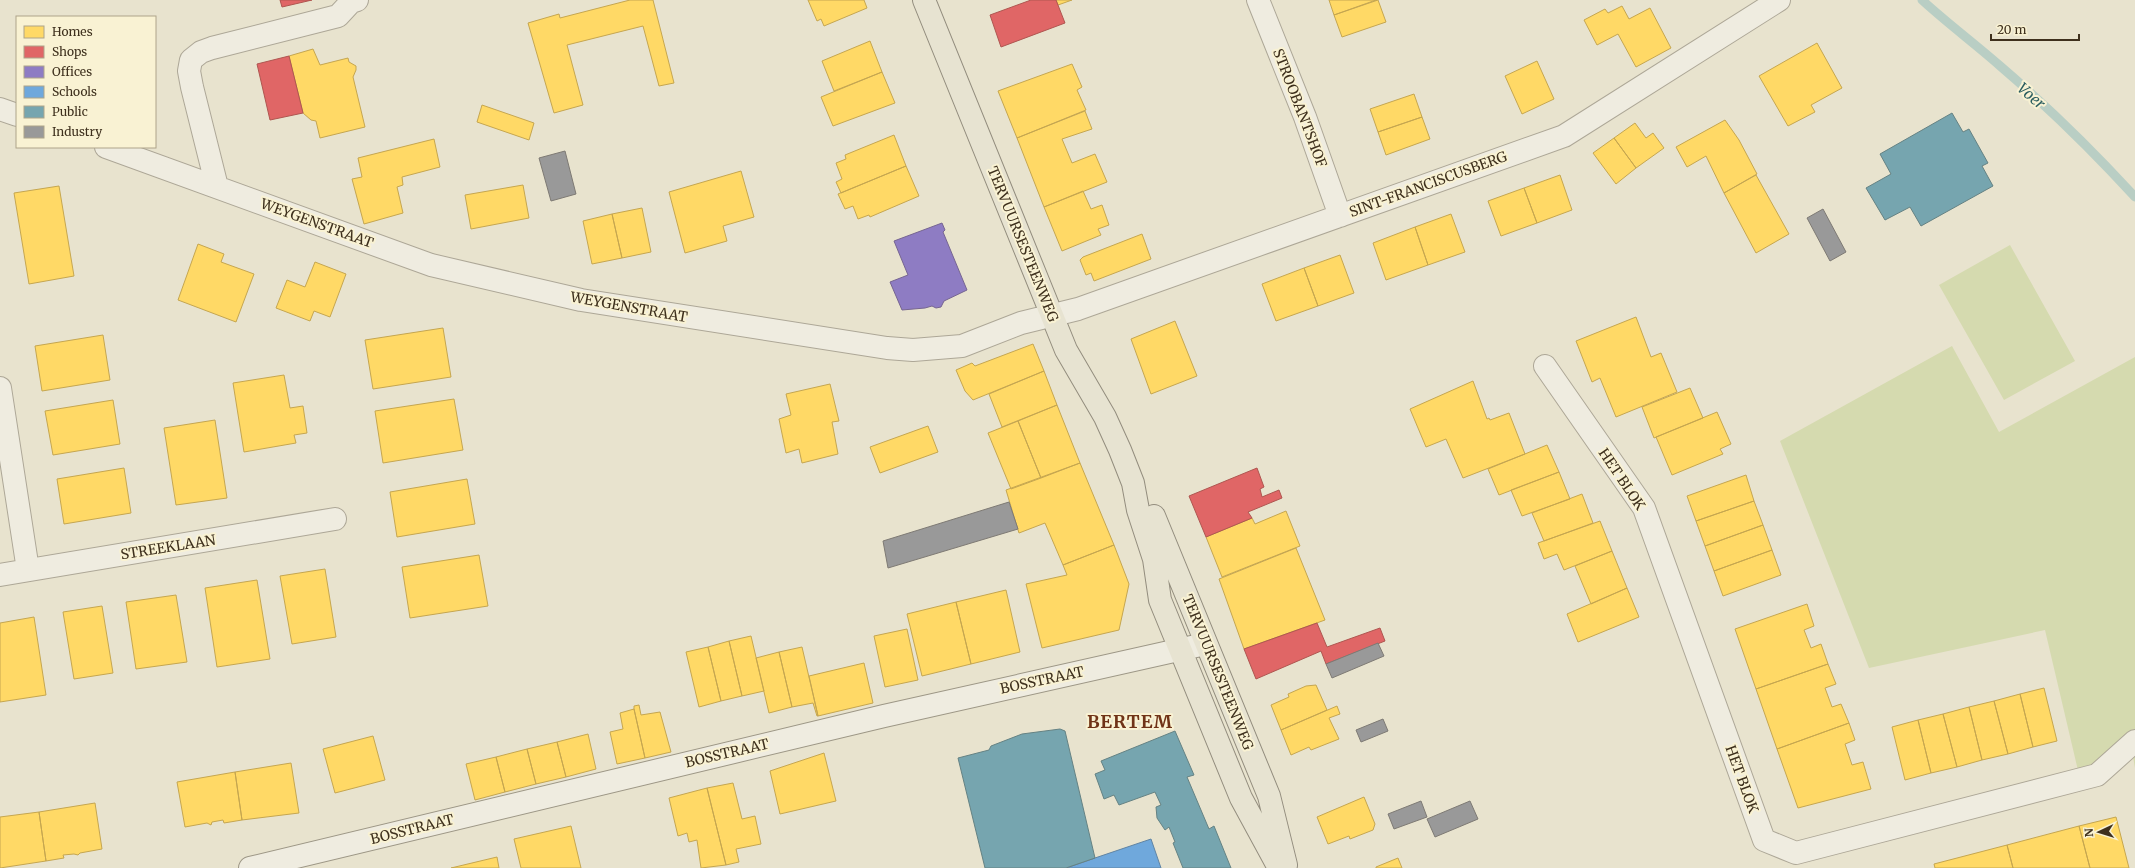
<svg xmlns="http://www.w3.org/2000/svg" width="2135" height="868" viewBox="0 0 2135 868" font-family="Merriweather,serif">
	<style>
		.green { fill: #d5daaf }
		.homes { fill: #ffd966; stroke: #c5a650 }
		.shops { fill: #e06666; stroke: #af5650 }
		.offices { fill: #8e7cc3; stroke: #766591 }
		.schools { fill: #6fa8dc; stroke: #6084a3 }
		.public { fill: #76a5af; stroke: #658283 }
		.industry { fill: #999; stroke: #7e7a74 }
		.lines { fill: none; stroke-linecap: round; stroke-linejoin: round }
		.stream { stroke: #b9cec4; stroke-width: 9 }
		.street-casing { stroke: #ada797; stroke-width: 24 }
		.secondary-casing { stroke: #9d9786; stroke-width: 24 }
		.primary-casing { stroke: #938d7e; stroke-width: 24 }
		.street { stroke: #efece0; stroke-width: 22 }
		.secondary { stroke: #efece0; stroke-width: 22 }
		.primary { stroke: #e7e3d1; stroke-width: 22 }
		.labels { text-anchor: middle; stroke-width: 4; stroke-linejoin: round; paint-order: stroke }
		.street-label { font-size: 14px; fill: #3e301d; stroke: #f9f2d3 }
		.water-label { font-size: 15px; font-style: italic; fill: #2a5d5f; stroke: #f9f2d3 }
		.district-label { font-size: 18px; font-weight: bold; letter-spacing: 1px; fill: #703317; stroke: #f9f2d3 }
	</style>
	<rect width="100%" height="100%" fill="#e8e3ce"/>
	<path class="green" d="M 2010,245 L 2075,361 L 2004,400 L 1939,285 Z
		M 1952,346 L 1999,432 L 2135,357 L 2135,768 L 2131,745 L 2080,779 L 2045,630 L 1869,668 L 1780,441 Z"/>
	<path class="homes" d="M 630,0 L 653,0 L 674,83 L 659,86 L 643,26 L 567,45 L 583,105 L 554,113 L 528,23 L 559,14 L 560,18 Z
		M 808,0 L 864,0 L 867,8 L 824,26 L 821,19 L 817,21 Z
		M 1056,0 L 1072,0 L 1058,5 Z
		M 1329,0 L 1376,0 L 1334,15 Z
		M 1378,0 L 1386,22 L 1342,37 L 1334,15 Z
		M 1622,6 L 1629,19 L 1650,8 L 1671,48 L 1636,67 L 1618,34 L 1597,45 L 1584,20 L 1605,9 L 1608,13 Z
		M 870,41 L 882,72 L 834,91 L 822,61 Z
		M 1817,43 L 1842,88 L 1811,105 L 1815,112 L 1788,126 L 1759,76 Z
		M 313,49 L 320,65 L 348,58 L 349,62 L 356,66 L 356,70 L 353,77 L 365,127 L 320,138 L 316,121 L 311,120 L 303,113 L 289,56 Z
		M 1537,61 L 1554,99 L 1522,114 L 1505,76 Z
		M 1072,64 L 1082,87 L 1077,90 L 1086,110 L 1017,138 L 998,91 Z
		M 882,72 L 895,103 L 833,126 L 821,97 Z
		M 1414,94 L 1422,117 L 1378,132 L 1370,109 Z
		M 482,105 L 534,123 L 529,140 L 477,122 Z
		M 1085,111 L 1092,129 L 1062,139 L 1072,163 L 1095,154 L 1107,182 L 1044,207 L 1017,138 Z
		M 1422,117 L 1430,139 L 1386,155 L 1378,132 Z
		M 1725,120 L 1739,140 L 1757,174 L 1724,193 L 1706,156 L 1687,167 L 1676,147 Z
		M 1635,123 L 1646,138 L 1653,133 L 1664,148 L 1636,168 L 1614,138 Z
		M 894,135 L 906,166 L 841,193 L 836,182 L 842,179 L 836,163 L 846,159 L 845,155 Z
		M 1614,138 L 1636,168 L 1616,184 L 1593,153 Z
		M 434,139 L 440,167 L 402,177 L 403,185 L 397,187 L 403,213 L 364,224 L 352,179 L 362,177 L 358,158 Z
		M 906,166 L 919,196 L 870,217 L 869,215 L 858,219 L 853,206 L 845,209 L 838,194 Z
		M 741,171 L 754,217 L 723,226 L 727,241 L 685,253 L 669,192 Z
		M 1560,175 L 1572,210 L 1537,223 L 1524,188 Z
		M 1756,175 L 1789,234 L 1756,253 L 1724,193 Z
		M 523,185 L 529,218 L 471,229 L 465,195 Z
		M 59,186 L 74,276 L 29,284 L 14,193 Z
		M 1524,188 L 1537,223 L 1501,236 L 1488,201 Z
		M 1083,191 L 1091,209 L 1102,205 L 1109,225 L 1098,229 L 1101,235 L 1062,251 L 1044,207 Z
		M 642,208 L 651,252 L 622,258 L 612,214 Z
		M 612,214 L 622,258 L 592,264 L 583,221 Z
		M 1451,214 L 1465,252 L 1428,265 L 1415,227 Z
		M 1415,227 L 1428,265 L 1386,280 L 1373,243 Z
		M 1142,234 L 1151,259 L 1094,281 L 1091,273 L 1086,275 L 1080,260 L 1083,257 Z
		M 198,244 L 224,254 L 221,262 L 254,274 L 236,322 L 178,300 Z
		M 1340,255 L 1354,293 L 1318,306 L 1304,268 Z
		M 315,262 L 346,274 L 330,317 L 314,311 L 310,321 L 276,308 L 287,280 L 305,287 Z
		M 1304,268 L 1318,306 L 1276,321 L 1262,284 Z
		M 1636,317 L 1651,357 L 1661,353 L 1677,392 L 1616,417 L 1600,378 L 1592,382 L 1576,341 Z
		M 1175,321 L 1197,376 L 1151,394 L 1131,339 Z
		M 443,328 L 451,377 L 373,389 L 365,340 Z
		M 103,335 L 110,380 L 42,391 L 35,346 Z
		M 1033,344 L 1044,371 L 973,400 L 965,391 L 956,370 L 972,363 L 975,366 Z
		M 1044,371 L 1057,405 L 1002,427 L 989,394 Z
		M 284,375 L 290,408 L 303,406 L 307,433 L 294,435 L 296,443 L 244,452 L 233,383 Z
		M 1473,381 L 1487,419 L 1489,418 L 1490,420 L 1509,413 L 1525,454 L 1463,478 L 1446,439 L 1426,447 L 1410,409 Z
		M 830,384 L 839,421 L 832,422 L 838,454 L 802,463 L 799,449 L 786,453 L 779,419 L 791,415 L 786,394 Z
		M 1690,388 L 1703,418 L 1654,438 L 1642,407 Z
		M 454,399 L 463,450 L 383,463 L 375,411 Z
		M 113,400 L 120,444 L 53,455 L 45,411 Z
		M 1057,405 L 1080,463 L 1041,478 L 1018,421 Z
		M 1717,412 L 1731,444 L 1720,449 L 1723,454 L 1672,475 L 1656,437 Z
		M 215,420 L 227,498 L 176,505 L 164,428 Z
		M 1018,421 L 1041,478 L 1011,489 L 988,433 Z
		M 928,426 L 938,452 L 880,473 L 870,447 Z
		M 1547,445 L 1559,472 L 1499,495 L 1488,469 Z
		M 1080,463 L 1114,545 L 1063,565 L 1045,523 L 1019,533 L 1006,490 Z
		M 124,468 L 131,513 L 64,524 L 57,479 Z
		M 1559,472 L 1570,499 L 1522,516 L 1511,490 Z
		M 1746,475 L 1754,501 L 1696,521 L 1687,496 Z
		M 467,479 L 475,524 L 397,537 L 390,492 Z
		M 1582,494 L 1593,523 L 1544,541 L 1532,513 Z
		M 1754,501 L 1763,525 L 1705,546 L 1696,521 Z
		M 1286,511 L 1300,546 L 1222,577 L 1206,537 L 1252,518 L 1255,524 Z
		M 1600,521 L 1612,551 L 1564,570 L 1557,554 L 1544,559 L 1538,543 Z
		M 1763,525 L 1772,550 L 1714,571 L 1705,546 Z
		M 1114,545 L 1129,584 L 1119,630 L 1042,648 L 1026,584 L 1067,575 L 1063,565 Z
		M 1296,548 L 1325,620 L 1244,649 L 1219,579 Z
		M 1772,550 L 1781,575 L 1723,596 L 1714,571 Z
		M 1612,551 L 1627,588 L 1591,604 L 1575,566 Z
		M 479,555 L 488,606 L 410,618 L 402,567 Z
		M 325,569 L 336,637 L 292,644 L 280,576 Z
		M 257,580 L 270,659 L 217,667 L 205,588 Z
		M 1627,588 L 1639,617 L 1578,642 L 1567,614 Z
		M 1006,590 L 1020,652 L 971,664 L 956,602 Z
		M 176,595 L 187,662 L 136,669 L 126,602 Z
		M 956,602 L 971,664 L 922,676 L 907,614 Z
		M 1807,604 L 1814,626 L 1804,630 L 1811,648 L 1821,644 L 1828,664 L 1756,689 L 1735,629 Z
		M 102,606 L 113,673 L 74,679 L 63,612 Z
		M 34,617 L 46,695 L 0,702 L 0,623 Z
		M 907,629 L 918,680 L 885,687 L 874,636 Z
		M 751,636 L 764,691 L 742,696 L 729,641 Z
		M 729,641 L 742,696 L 721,701 L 708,647 Z
		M 708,647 L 721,701 L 699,707 L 686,652 Z
		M 802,647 L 818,716 L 817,716 L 813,703 L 792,707 L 779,652 Z
		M 779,652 L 792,707 L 769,713 L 756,658 Z
		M 864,663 L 873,703 L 818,716 L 809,676 Z
		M 1828,664 L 1836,684 L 1825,688 L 1832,707 L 1841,704 L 1849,723 L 1777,749 L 1756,689 Z
		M 1316,685 L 1327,710 L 1281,730 L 1271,705 L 1289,697 L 1288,694 L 1306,686 Z
		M 2044,688 L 2057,741 L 2033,747 L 2020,694 Z
		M 2020,694 L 2033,747 L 2008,754 L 1994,701 Z
		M 1994,701 L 2008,754 L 1982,760 L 1969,707 Z
		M 639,705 L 641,715 L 660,712 L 671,752 L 645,758 L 634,709 L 634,706 Z
		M 1337,706 L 1340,714 L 1329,718 L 1339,739 L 1311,750 L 1309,747 L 1291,755 L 1281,730 Z
		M 1969,707 L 1982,760 L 1957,767 L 1943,714 Z
		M 634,709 L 645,758 L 617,764 L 610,732 L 623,729 L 620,713 Z
		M 1943,714 L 1957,767 L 1931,773 L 1918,720 Z
		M 1918,720 L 1931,773 L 1905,780 L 1892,727 Z
		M 1849,723 L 1855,740 L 1845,744 L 1852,765 L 1863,762 L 1871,789 L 1798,808 L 1777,749 Z
		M 588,734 L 596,769 L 566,777 L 557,742 Z
		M 373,736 L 385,780 L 335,793 L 323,749 Z
		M 557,742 L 566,777 L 536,784 L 527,749 Z
		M 527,749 L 536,784 L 505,792 L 496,757 Z
		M 824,753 L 836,801 L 780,814 L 770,771 Z
		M 496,757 L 505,792 L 475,800 L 466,764 Z
		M 291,763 L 299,813 L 242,820 L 235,772 Z
		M 235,772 L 242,820 L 224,823 L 223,820 L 212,822 L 211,825 L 207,823 L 185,827 L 177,782 Z
		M 733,783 L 742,819 L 755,816 L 761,844 L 736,849 L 739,862 L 726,865 L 707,788 Z
		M 707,788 L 726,865 L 701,868 L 697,840 L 689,842 L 687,833 L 678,836 L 669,798 Z
		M 1364,797 L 1375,824 L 1373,830 L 1350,839 L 1349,836 L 1328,844 L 1317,817 Z
		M 95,803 L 102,849 L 80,853 L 78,855 L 74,854 L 63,855 L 64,858 L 46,861 L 39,812 Z
		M 39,812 L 46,861 L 0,868 L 0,817 Z
		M 2116,817 L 2129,868 L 2090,868 L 2079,826 Z
		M 571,826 L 581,868 L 521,868 L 514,839 Z
		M 2079,826 L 2090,868 L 2013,868 L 2007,845 Z
		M 2007,845 L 2013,868 L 1935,868 L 1934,864 Z
		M 497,857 L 499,868 L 451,868 Z
		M 1398,858 L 1402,868 L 1376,868 L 1376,867 Z"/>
	<path class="shops" d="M 280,0 L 312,0 L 282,7 Z
		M 1031,0 L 1056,0 L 1065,23 L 1001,47 L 990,15 Z
		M 289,56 L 303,113 L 270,120 L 257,64 Z
		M 1257,468 L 1264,487 L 1260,489 L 1262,497 L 1279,490 L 1282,498 L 1248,512 L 1252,518 L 1206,537 L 1189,496 Z
		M 1317,623 L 1327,647 L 1380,628 L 1385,641 L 1326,664 L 1321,651 L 1256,679 L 1244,649 Z"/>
	<path class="offices" d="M 942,223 L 945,230 L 943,232 L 967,290 L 944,301 L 941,307 L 936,308 L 932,306 L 925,308 L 902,310 L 890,282 L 908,275 L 894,241 Z"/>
	<path class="schools" d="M 1151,839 L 1161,868 L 1066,868 L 1095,858 Z"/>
	<path class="public" d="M 1952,113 L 1963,132 L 1969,129 L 1988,163 L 1982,166 L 1993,186 L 1921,226 L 1910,207 L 1885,220 L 1866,188 L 1891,174 L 1880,154 Z
		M 1060,729 L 1065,731 L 1095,858 L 1066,868 L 985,868 L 958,758 L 989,750 L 991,746 L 1022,734 Z
		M 1175,731 L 1194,775 L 1187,777 L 1209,829 L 1214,826 L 1231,868 L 1183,868 L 1173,843 L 1175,842 L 1169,827 L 1165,830 L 1157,818 L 1156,807 L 1161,805 L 1155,792 L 1119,805 L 1114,795 L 1104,799 L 1095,774 L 1105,770 L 1101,761 Z"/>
	<path class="industry" d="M 565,151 L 576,194 L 551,201 L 539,158 Z
		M 1823,209 L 1846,252 L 1830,261 L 1807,218 Z
		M 1009,502 L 1018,529 L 888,568 L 883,541 Z
		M 1378,643 L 1384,656 L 1332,678 L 1326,664 Z
		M 1383,719 L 1388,731 L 1361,742 L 1356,730 Z
		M 1421,801 L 1427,817 L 1394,829 L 1388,814 Z
		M 1470,801 L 1478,819 L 1435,837 L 1427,819 Z"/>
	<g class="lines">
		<path class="stream" d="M 1922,0 C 1947,23 1974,43 1999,65 C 2047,106 2093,151 2135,197"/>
		<defs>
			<path id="street" d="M 1258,0 L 1305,117 L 1340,216
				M 0,109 L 17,115
				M 106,147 L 431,265 L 581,300 L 887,348 L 913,350 L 962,346 L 1021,323 L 1078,309 L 1564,136 L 1779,0
				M 217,187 L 192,87 L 189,71 L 191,60 L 201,52 L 212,48 L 338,16 L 351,2 L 357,0
				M 1545,366 L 1644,508 L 1764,840 L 1796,853 L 2097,775 L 2135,741
				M 0,388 L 28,570
				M 0,575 L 335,519"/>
			<path id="secondary" d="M 250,868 L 884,716 L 1205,644"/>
			<path id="primary" d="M 924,0 L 1066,350 L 1105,417 L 1120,450 L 1133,483 L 1138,510 L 1154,559 L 1160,600 L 1241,798 L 1279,868
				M 1154,516 L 1269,796 L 1286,865"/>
		</defs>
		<use href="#street" class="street-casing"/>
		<use href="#secondary" class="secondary-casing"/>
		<use href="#primary" class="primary-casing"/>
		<use href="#street" class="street"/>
		<use href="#secondary" class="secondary"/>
		<use href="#primary" class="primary"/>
	</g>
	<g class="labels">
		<g class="street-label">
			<text transform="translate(1300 108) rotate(69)" y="5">STROOBANTSHOF</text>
			<text transform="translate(1428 184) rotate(-20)" y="5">SINT-FRANCISCUSBERG</text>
			<text transform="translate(317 223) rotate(20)" y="5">WEYGENSTRAAT</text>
			<text transform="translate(1023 244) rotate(68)" y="5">TERVUURSESTEENWEG</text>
			<text transform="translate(629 307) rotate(10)" y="5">WEYGENSTRAAT</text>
			<text transform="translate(1622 479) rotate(56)" y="5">HET BLOK</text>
			<text transform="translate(168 547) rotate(-9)" y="5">STREEKLAAN</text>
			<text transform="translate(1218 672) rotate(68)" y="5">TERVUURSESTEENWEG</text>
			<text transform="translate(1042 680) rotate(-12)" y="5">BOSSTRAAT</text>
			<text transform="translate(727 753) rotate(-13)" y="5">BOSSTRAAT</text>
			<text transform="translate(1742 779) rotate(70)" y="5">HET BLOK</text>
			<text transform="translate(412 829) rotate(-14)" y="5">BOSSTRAAT</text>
		</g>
		<g class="water-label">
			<text transform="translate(2031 96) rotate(41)" y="5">Voer</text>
		</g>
		<g class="district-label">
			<text x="1130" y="728">BERTEM</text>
		</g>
	</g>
	<rect x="16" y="16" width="140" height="132" fill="#f9f2d3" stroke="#aea48a"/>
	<rect x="24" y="26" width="20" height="12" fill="#ffd966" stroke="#aea48a"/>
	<text x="52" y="36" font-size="12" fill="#3e301d">Homes</text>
	<rect x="24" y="46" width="20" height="12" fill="#e06666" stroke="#aea48a"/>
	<text x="52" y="56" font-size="12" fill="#3e301d">Shops</text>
	<rect x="24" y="66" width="20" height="12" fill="#8e7cc3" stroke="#aea48a"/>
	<text x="52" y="76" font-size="12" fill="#3e301d">Offices</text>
	<rect x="24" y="86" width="20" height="12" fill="#6fa8dc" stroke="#aea48a"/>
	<text x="52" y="96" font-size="12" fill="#3e301d">Schools</text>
	<rect x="24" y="106" width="20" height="12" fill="#76a5af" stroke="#aea48a"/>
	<text x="52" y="116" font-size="12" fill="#3e301d">Public</text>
	<rect x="24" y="126" width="20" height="12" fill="#999999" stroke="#aea48a"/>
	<text x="52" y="136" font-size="12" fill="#3e301d">Industry</text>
	<g transform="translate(2099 832) rotate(266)" stroke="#f9f2d3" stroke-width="3" paint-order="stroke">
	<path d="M0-3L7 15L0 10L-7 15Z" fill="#3e301d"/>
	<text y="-6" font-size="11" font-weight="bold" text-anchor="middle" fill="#3e301d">N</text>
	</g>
	<path d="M1991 34v6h88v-6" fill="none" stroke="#3e301d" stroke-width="2"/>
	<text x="1997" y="34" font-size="12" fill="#3e301d" stroke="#f9f2d3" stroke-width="3" paint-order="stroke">20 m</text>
</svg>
